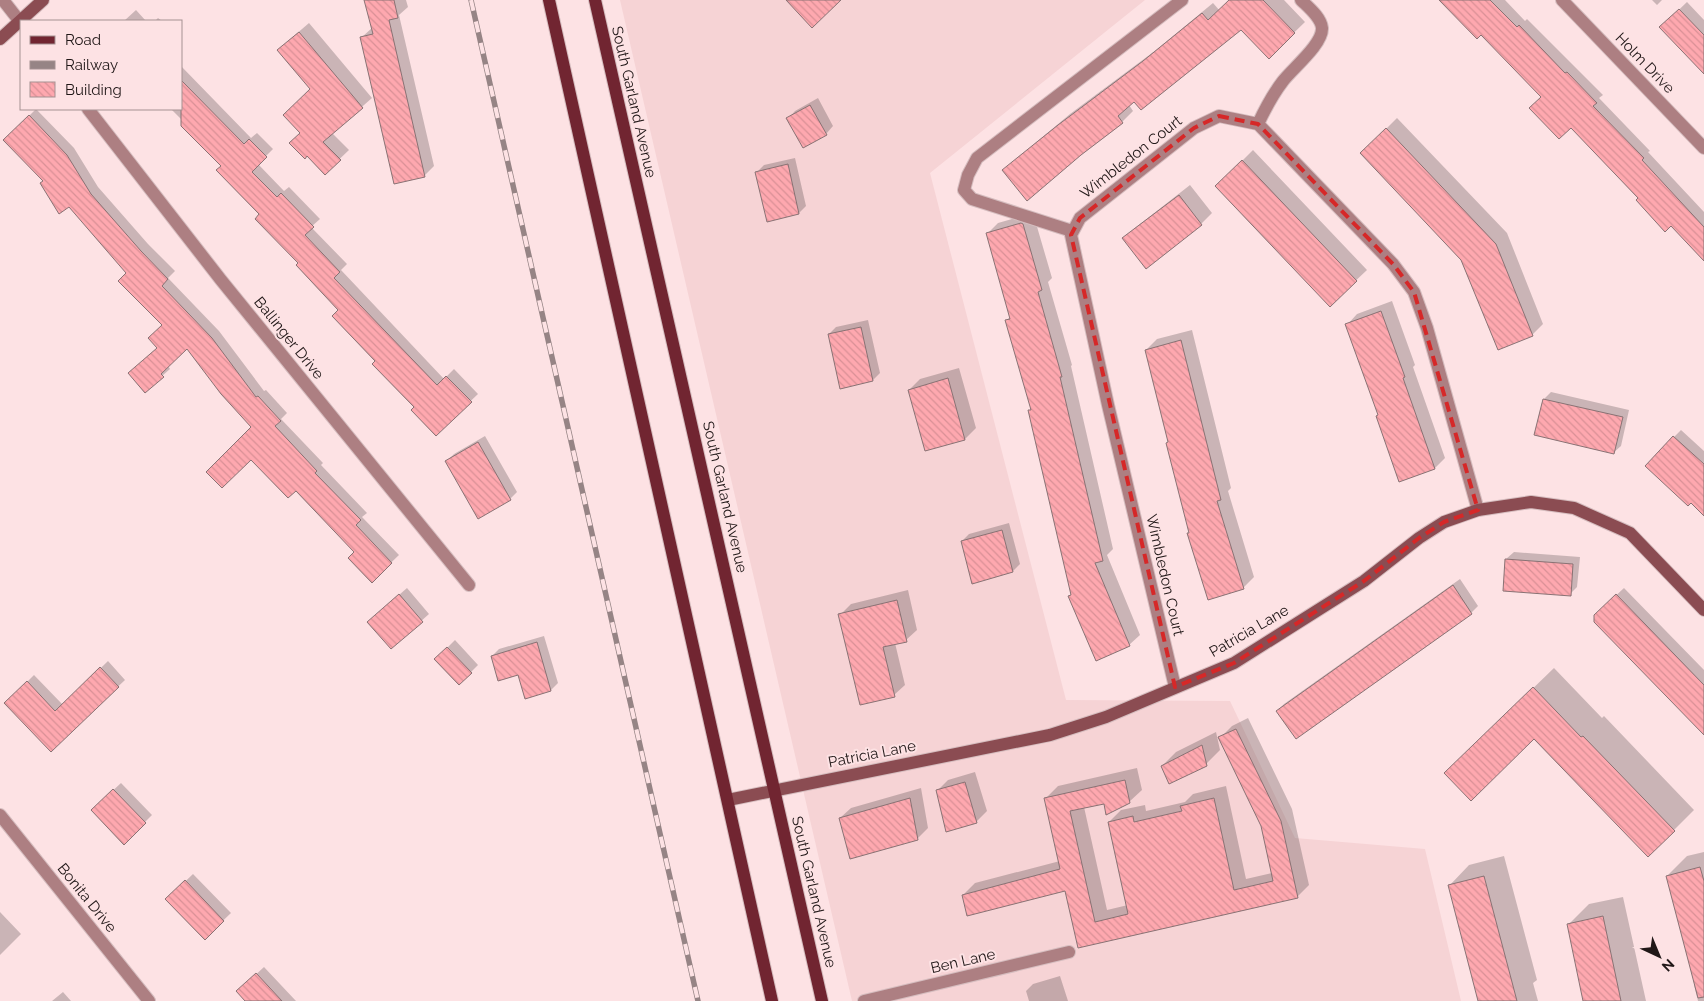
<svg xmlns="http://www.w3.org/2000/svg" width="1704" height="1001" viewBox="0 0 1704 1001" font-family="Raleway,sans-serif">
	<style>
		.built { fill: #f6d3d5 }
		.shadow { fill: #0003 }
		.building { fill: url(#building-back-hatch); stroke: #897274 }
		.lines { fill: none; stroke-linecap: round; stroke-linejoin: round }
		.street-casing { stroke: #d5bdbf; stroke-width: 14 }
		.secondary-casing { stroke: #d5bdbf; stroke-width: 14 }
		.primary-casing { stroke: #d5bdbf; stroke-width: 14 }
		.street { stroke: #ad7f82; stroke-width: 12 }
		.secondary { stroke: #8b4c52; stroke-width: 12 }
		.primary { stroke: #712531; stroke-width: 12 }
		.rail-casing { stroke: #968485; stroke-width: 5.5 }
		.rail { stroke: #fde2e4; stroke-width: 4; stroke-dasharray: 11; stroke-linecap: butt }
		.marked { fill: none; stroke: #d62828; stroke-width: 4; stroke-dasharray: 10 6; stroke-linejoin: round }
		.labels { text-anchor: middle; stroke-width: 4; stroke-linejoin: round; paint-order: stroke }
		.street-label { font-size: 15px; fill: #201717; stroke: #fde2e4 }
	</style>
	<defs>
		<pattern id="building-back-hatch" width="6" height="6" patternUnits="userSpaceOnUse" patternTransform="scale(1.25)"><rect width="6" height="6" fill="#fea8af"/><path d="M-1 5l2 2M0 0l6 6M5-1l2 2" fill="none" stroke="#d99096"/></pattern>
	</defs>
	<rect width="100%" height="100%" fill="#fde2e4"/>
	<path class="built" d="M 620,0 L 1145,0 L 930,173 L 1066,700 L 1230,701 L 1295,838 L 1425,849 L 1461,1001 L 852,1001 Z"/>
	<path class="shadow" d="M 365,0 L 406,0 L 408,7 L 399,15 L 434,166 L 424,176 L 361,38 L 373,27 Z
		M 1231,0 L 1284,0 L 1305,22 L 1269,57 L 1241,28 L 1134,101 L 1129,105 L 1133,111 L 1122,122 L 1081,154 L 1015,160 L 1070,114 L 1156,50 L 1213,3 L 1220,11 Z
		M 1441,0 L 1505,0 L 1525,21 L 1527,19 L 1603,95 L 1599,98 L 1650,151 L 1648,152 L 1704,212 L 1704,259 L 1671,225 L 1640,198 L 1481,33 Z
		M 1652,0 L 1662,0 L 1657,5 Z
		M 1687,2 L 1704,20 L 1704,66 L 1661,27 Z
		M 136,10 L 146,21 L 124,21 Z
		M 158,18 L 162,21 L 155,21 Z
		M 309,23 L 372,98 L 332,133 L 349,150 L 325,173 L 301,133 L 311,89 L 288,41 Z
		M 181,66 L 251,138 L 257,133 L 273,149 L 258,164 L 284,191 L 289,187 L 320,219 L 311,227 L 347,264 L 341,270 L 444,379 L 454,369 L 478,394 L 436,434 L 416,407 L 377,361 L 340,310 L 300,263 L 222,166 L 181,124 L 183,121 L 171,109 L 181,109 Z
		M 818,98 L 833,126 L 826,134 L 804,146 L 788,119 L 795,111 Z
		M 36,109 L 74,148 L 98,187 L 148,244 L 175,271 L 168,278 L 219,331 L 264,391 L 266,390 L 287,413 L 281,419 L 323,463 L 321,465 L 367,513 L 362,517 L 399,555 L 372,581 L 356,552 L 187,347 L 168,366 L 170,369 L 145,391 L 130,373 L 158,347 L 163,325 L 128,273 L 69,206 L 5,140 Z
		M 1397,118 L 1507,233 L 1543,324 L 1532,335 L 1362,153 Z
		M 1253,150 L 1367,270 L 1330,305 L 1217,186 Z
		M 795,158 L 806,206 L 799,213 L 768,220 L 757,172 L 764,165 Z
		M 1190,185 L 1212,213 L 1201,224 L 1146,267 L 1124,238 L 1135,228 Z
		M 1033,213 L 1052,278 L 1048,282 L 1072,365 L 1071,366 L 1113,549 L 1107,555 L 1140,635 L 1129,645 L 1072,594 L 1029,411 L 1032,408 L 1006,321 L 1010,317 L 987,234 L 998,223 Z
		M 1392,301 L 1415,365 L 1413,367 L 1445,458 L 1435,468 L 1379,415 L 1347,325 L 1357,314 Z
		M 868,320 L 880,373 L 873,380 L 829,334 L 836,327 Z
		M 1192,330 L 1231,488 L 1228,491 L 1254,577 L 1243,588 L 1169,441 L 1146,350 L 1157,339 Z
		M 959,368 L 976,428 L 965,439 L 926,450 L 909,390 L 920,379 Z
		M 1551,392 L 1629,410 L 1621,446 L 1613,453 L 1544,399 Z
		M 1681,430 L 1704,451 L 1704,514 L 1674,437 Z
		M 485,436 L 517,492 L 510,499 L 447,461 L 454,454 Z
		M 1009,523 L 1020,564 L 1013,571 L 962,541 L 969,534 Z
		M 1514,552 L 1580,557 L 1577,587 L 1570,594 L 1506,559 Z
		M 1460,579 L 1478,606 L 1471,613 L 1296,737 L 1277,711 L 1284,704 Z
		M 407,588 L 429,614 L 391,648 L 376,615 Z
		M 1624,588 L 1704,670 L 1704,733 L 1595,615 Z
		M 908,590 L 917,630 L 906,640 L 895,643 L 905,685 L 894,695 L 840,615 L 851,604 Z
		M 544,636 L 558,683 L 551,690 L 526,697 L 519,674 L 492,656 L 499,649 Z
		M 455,640 L 478,665 L 459,684 L 436,659 Z
		M 108,661 L 125,680 L 51,750 L 6,703 L 34,675 L 63,705 Z
		M 1554,668 L 1602,718 L 1604,716 L 1694,810 L 1674,830 L 1534,738 L 1466,753 Z
		M 1248,718 L 1292,809 L 1309,885 L 1297,897 L 1079,947 L 1066,889 L 963,895 L 975,883 L 1060,861 L 1046,798 L 1058,786 L 1137,768 L 1142,790 L 1129,802 L 1105,802 L 1084,807 L 1107,910 L 1128,905 L 1109,822 L 1121,810 L 1145,805 L 1146,811 L 1185,802 L 1193,794 L 1226,786 L 1246,879 L 1272,873 L 1262,825 L 1220,738 L 1232,726 Z
		M 1216,732 L 1220,750 L 1206,764 L 1162,766 L 1176,752 Z
		M 975,772 L 987,811 L 976,822 L 937,791 L 948,780 Z
		M 121,783 L 152,815 L 124,843 L 92,810 Z
		M 921,788 L 928,828 L 917,839 L 840,818 L 851,808 Z
		M 1704,852 L 1704,1001 L 1698,1001 L 1694,985 L 1695,984 L 1667,876 L 1687,856 Z
		M 1504,856 L 1537,980 L 1533,983 L 1538,1001 L 1479,1001 L 1449,886 L 1469,865 Z
		M 193,874 L 231,913 L 205,938 L 167,899 Z
		M 1623,897 L 1646,1001 L 1585,1001 L 1568,925 L 1589,904 Z
		M 0,912 L 21,934 L 0,955 Z
		M 264,967 L 296,1001 L 247,1001 L 238,991 Z
		M 1060,976 L 1068,1001 L 1029,1001 L 1026,991 L 1033,984 Z
		M 63,992 L 71,1001 L 52,1001 Z"/>
	<path class="building" d="M 364,0 L 394,0 L 398,18 L 389,20 L 425,177 L 394,184 L 360,37 L 373,34 Z
		M 786,0 L 841,0 L 812,28 Z
		M 1229,0 L 1263,0 L 1295,33 L 1269,59 L 1241,30 L 1141,110 L 1134,102 L 1118,116 L 1123,123 L 1081,155 L 1027,201 L 1002,170 L 1058,125 L 1143,61 L 1202,13 L 1208,20 Z
		M 1439,0 L 1490,0 L 1517,27 L 1519,25 L 1565,73 L 1567,72 L 1597,103 L 1593,106 L 1644,158 L 1642,160 L 1704,227 L 1704,261 L 1671,226 L 1665,232 L 1636,200 L 1638,198 L 1571,128 L 1559,139 L 1529,108 L 1541,97 L 1481,35 L 1477,39 Z
		M 1679,9 L 1704,35 L 1704,74 L 1659,27 Z
		M 299,32 L 363,108 L 323,142 L 341,160 L 325,175 L 307,156 L 305,159 L 289,143 L 300,133 L 283,115 L 310,89 L 277,50 Z
		M 181,80 L 244,144 L 249,139 L 267,157 L 252,172 L 277,197 L 281,193 L 314,227 L 305,235 L 340,272 L 334,278 L 437,385 L 446,376 L 472,402 L 436,436 L 411,410 L 414,407 L 372,364 L 375,361 L 332,316 L 338,310 L 296,265 L 298,263 L 255,219 L 259,214 L 216,170 L 221,166 L 181,126 Z
		M 810,105 L 827,135 L 803,148 L 786,118 Z
		M 29,115 L 67,155 L 91,194 L 141,251 L 168,279 L 162,286 L 212,338 L 256,397 L 258,396 L 281,421 L 275,426 L 317,471 L 315,473 L 361,520 L 356,525 L 392,563 L 372,583 L 348,558 L 354,552 L 296,491 L 288,498 L 251,460 L 222,488 L 206,472 L 251,427 L 221,394 L 187,349 L 161,374 L 164,377 L 145,393 L 128,373 L 157,348 L 148,338 L 162,325 L 118,281 L 126,273 L 69,207 L 59,214 L 40,183 L 43,181 L 3,140 Z
		M 1386,128 L 1496,244 L 1533,336 L 1498,350 L 1461,260 L 1360,153 Z
		M 1242,160 L 1357,281 L 1330,307 L 1215,186 Z
		M 788,164 L 799,214 L 767,222 L 755,172 Z
		M 1179,195 L 1202,225 L 1146,269 L 1122,238 Z
		M 1021,223 L 1023,224 L 1042,290 L 1038,292 L 1062,377 L 1060,377 L 1103,561 L 1095,563 L 1130,646 L 1096,661 L 1068,596 L 1071,595 L 1028,410 L 1031,410 L 1005,320 L 1010,319 L 986,233 Z
		M 1381,311 L 1405,377 L 1403,378 L 1435,469 L 1399,482 L 1376,416 L 1378,415 L 1345,324 Z
		M 861,327 L 873,381 L 840,389 L 828,334 Z
		M 1181,340 L 1221,500 L 1217,501 L 1244,589 L 1208,600 L 1187,533 L 1189,533 L 1166,443 L 1168,442 L 1145,350 Z
		M 948,378 L 965,440 L 925,451 L 908,390 Z
		M 1543,399 L 1623,417 L 1614,454 L 1534,435 Z
		M 1673,436 L 1704,464 L 1704,516 L 1691,503 L 1688,506 L 1645,466 Z
		M 478,442 L 511,500 L 478,519 L 445,461 Z
		M 1002,530 L 1013,572 L 972,584 L 961,541 Z
		M 1505,559 L 1573,564 L 1571,596 L 1503,591 Z
		M 1453,585 L 1472,614 L 1296,739 L 1276,711 Z
		M 399,594 L 423,622 L 391,649 L 367,622 Z
		M 1616,594 L 1704,685 L 1704,735 L 1594,622 L 1594,615 Z
		M 897,600 L 907,642 L 883,647 L 895,697 L 860,705 L 838,614 Z
		M 537,642 L 551,691 L 525,699 L 518,675 L 498,681 L 491,656 Z
		M 447,647 L 472,673 L 459,685 L 434,659 Z
		M 100,667 L 119,687 L 51,752 L 4,703 L 27,681 L 55,711 Z
		M 1533,687 L 1581,737 L 1583,736 L 1675,831 L 1648,857 L 1534,739 L 1471,801 L 1444,773 Z
		M 1236,729 L 1281,821 L 1298,898 L 1078,948 L 1065,891 L 967,916 L 962,895 L 1060,869 L 1044,798 L 1125,780 L 1130,803 L 1106,815 L 1104,804 L 1070,811 L 1095,922 L 1128,914 L 1108,822 L 1133,816 L 1134,822 L 1182,811 L 1180,806 L 1214,798 L 1234,890 L 1273,881 L 1261,826 L 1218,737 Z
		M 1202,745 L 1207,766 L 1169,784 L 1161,766 Z
		M 965,782 L 977,823 L 946,832 L 936,790 Z
		M 113,789 L 146,823 L 124,845 L 91,810 Z
		M 910,798 L 918,840 L 850,859 L 839,818 Z
		M 1700,867 L 1704,881 L 1704,997 L 1698,998 L 1666,876 Z
		M 1484,876 L 1517,1001 L 1478,1001 L 1448,885 Z
		M 185,880 L 224,921 L 205,940 L 165,899 Z
		M 1603,916 L 1621,1001 L 1583,1001 L 1567,924 Z
		M 256,973 L 282,1001 L 245,1001 L 236,991 Z"/>
	<g class="lines">
		<defs>
			<path id="street" d="M 3,0 L 21,23
				M 1562,0 L 1704,148
				M 88,109 L 221,280 L 469,585
				M 1258,124 C 1265,109 1273,94 1283,81 C 1293,68 1323,44 1322,28 C 1321,17 1308,7 1301,0
				M 1072,231 L 972,199 L 964,190 L 968,175 L 977,158 L 1182,0
				M 1175,687 L 1108,405 L 1071,235 L 1080,218 L 1194,128 L 1219,116 L 1258,124 L 1393,264 L 1414,292 L 1427,328 L 1478,510
				M 0,815 L 149,1001
				M 864,1001 L 1069,952"/>
			<path id="secondary" d="M 0,39 L 43,0
				M 728,800 L 1050,735 L 1106,717 L 1234,663 L 1364,581 L 1419,538 L 1444,522 L 1478,510 L 1531,502 L 1574,508 L 1630,533 L 1704,610"/>
			<path id="primary" d="M 549,0 L 772,1001
				M 595,0 L 822,1001"/>
		</defs>
		<use href="#street" class="street-casing"/>
		<use href="#secondary" class="secondary-casing"/>
		<use href="#primary" class="primary-casing"/>
		<use href="#street" class="street"/>
		<use href="#secondary" class="secondary"/>
		<use href="#primary" class="primary"/>
		<defs>
			<path id="rail" d="M 471,0 L 698,1001"/>
		</defs>
		<use href="#rail" class="rail-casing"/>
		<use href="#rail" class="rail"/>
	</g>
	<path class="marked" d="M 1219,116 L 1258,124 L 1393,264 L 1414,292 L 1478,510 L 1444,522 L 1419,538 L 1364,581 L 1234,663 L 1175,687 L 1071,235 L 1080,218 L 1194,128 Z"/>
	<g class="labels">
		<g class="street-label">
			<text transform="translate(1645 63) rotate(46)" y="5">Holm Drive</text>
			<text transform="translate(634 102) rotate(77)" y="5">South Garland Avenue</text>
			<text transform="translate(1131 157) rotate(-38)" y="5">Wimbledon Court</text>
			<text transform="translate(289 338) rotate(51)" y="5">Ballinger Drive</text>
			<text transform="translate(725 497) rotate(77)" y="5">South Garland Avenue</text>
			<text transform="translate(1165 575) rotate(77)" y="5">Wimbledon Court</text>
			<text transform="translate(1249 631) rotate(-30)" y="5">Patricia Lane</text>
			<text transform="translate(872 754) rotate(-11)" y="5">Patricia Lane</text>
			<text transform="translate(814 892) rotate(77)" y="5">South Garland Avenue</text>
			<text transform="translate(87 898) rotate(51)" y="5">Bonita Drive</text>
			<text transform="translate(963 961) rotate(-13)" y="5">Ben Lane</text>
		</g>
	</g>
	<rect x="20" y="20" width="162" height="90" fill="#fde2e4" stroke="#a59192"/>
	<rect x="30" y="36" width="25" height="8" fill="#712531" stroke="#a59192"/>
	<text x="65" y="45" font-size="15" fill="#201717">Road</text>
	<rect x="30" y="61" width="25" height="8" fill="#968485" stroke="#a59192"/>
	<text x="65" y="70" font-size="15" fill="#201717">Railway</text>
	<rect x="30" y="82" width="25" height="15" fill="url(#building-back-hatch)" stroke="#a59192"/>
	<text x="65" y="95" font-size="15" fill="#201717">Building</text>
	<g transform="translate(1659 956) rotate(136)" stroke="#fde2e4" stroke-width="4" paint-order="stroke">
	<path d="M0-4L9 19L0 12L-9 19Z" fill="#201717"/>
	<text y="-8" font-size="14" font-weight="bold" text-anchor="middle" fill="#201717">N</text>
	</g>
</svg>
